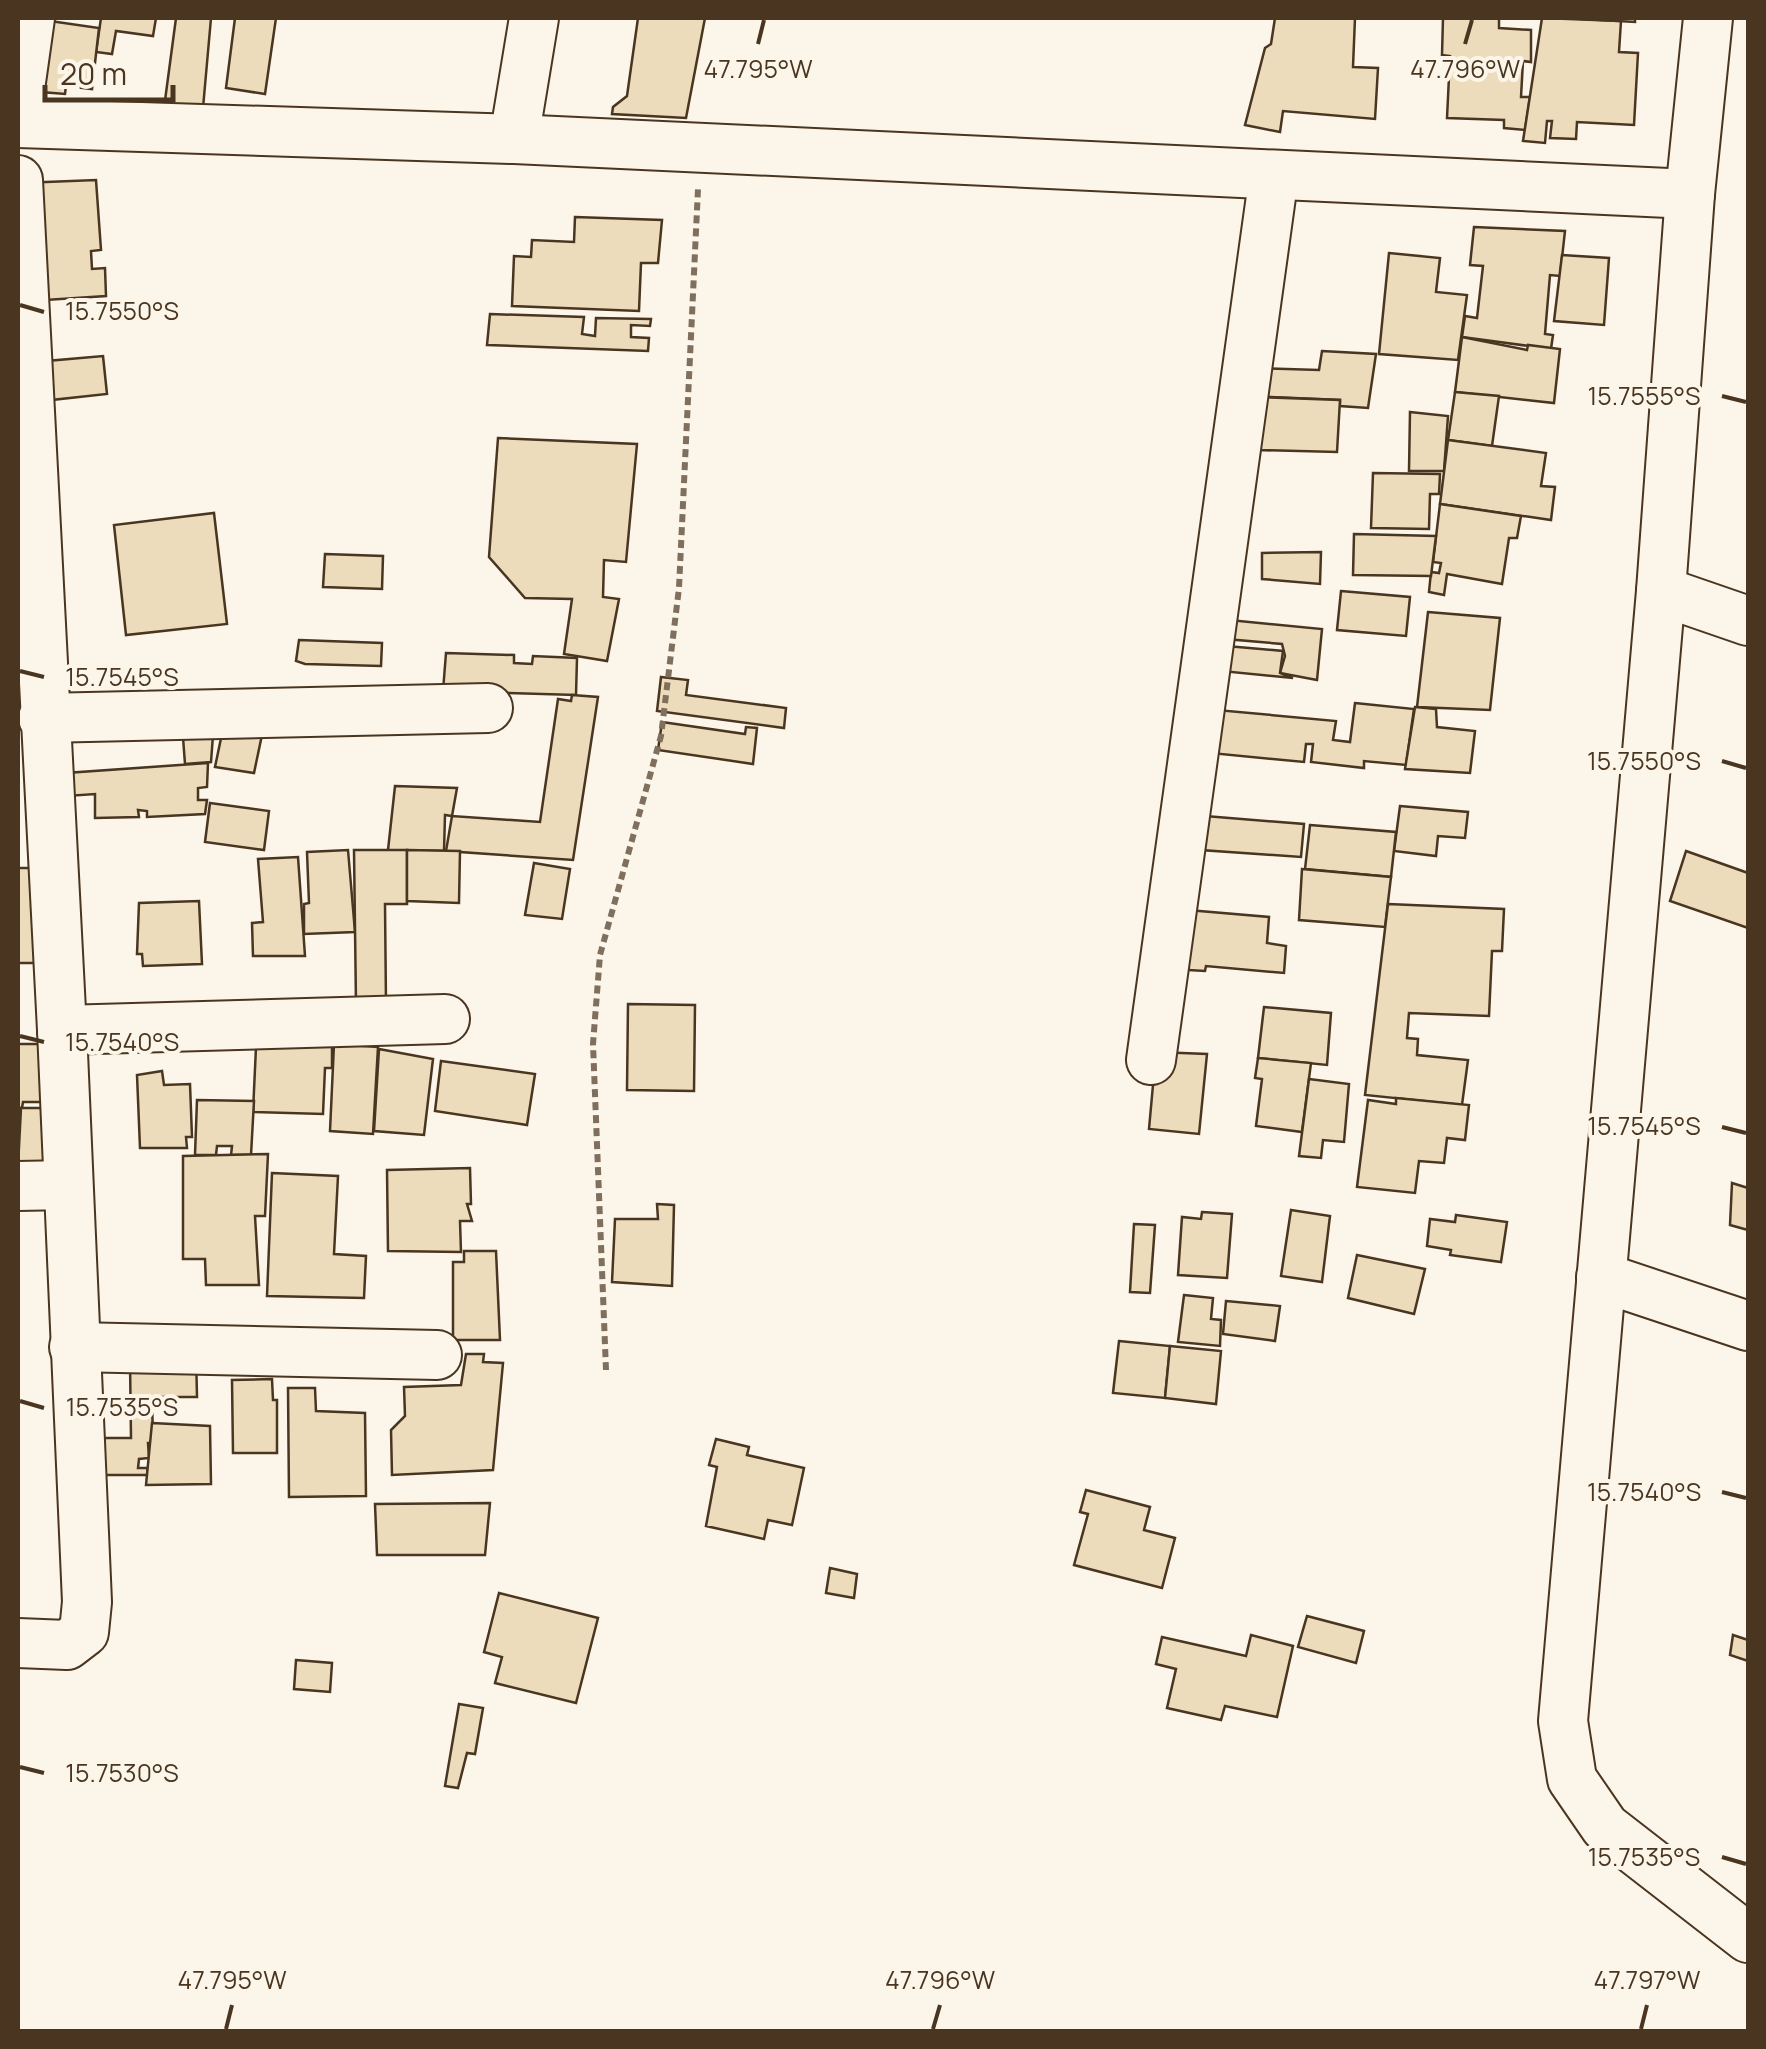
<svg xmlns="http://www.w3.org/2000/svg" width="1766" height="2049" viewBox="0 0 1766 2049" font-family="Manrope,sans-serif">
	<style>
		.building { fill: #ecdcbc; stroke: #4a3520; stroke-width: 2.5 }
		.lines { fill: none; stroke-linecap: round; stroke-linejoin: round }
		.minor-casing { stroke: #4a3520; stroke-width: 52 }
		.path { stroke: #7f6f5c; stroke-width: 6; stroke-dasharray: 8 5; stroke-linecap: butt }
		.minor { stroke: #fbf6e9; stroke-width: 48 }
		.ticks { fill: none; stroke: #4a3520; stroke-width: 4 }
		.ticks-label { font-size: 25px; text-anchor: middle; fill: #4a3520; stroke: #fbf6e9; stroke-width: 8; stroke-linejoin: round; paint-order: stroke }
	</style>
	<rect width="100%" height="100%" fill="#fbf6e9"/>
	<g class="building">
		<polygon points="101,18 156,18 153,36 116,31 112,54 96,52"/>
		<polygon points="176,18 211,18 203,108 164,108"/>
		<polygon points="235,18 276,18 265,94 226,88"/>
		<polygon points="638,18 705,18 686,118 612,114 613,107 627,96"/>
		<polygon points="1275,18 1355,18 1353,67 1378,68 1375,119 1283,111 1280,132 1245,125 1265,48 1271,44"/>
		<polygon points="1443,18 1499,18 1499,28 1531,30 1531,62 1523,61 1521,97 1530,97 1525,130 1504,128 1504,120 1447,118 1450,56 1442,55"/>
		<polygon points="1542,18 1621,21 1619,52 1638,53 1634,125 1577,122 1576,139 1550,138 1552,121 1547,121 1545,143 1523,141"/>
		<polygon points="1563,18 1635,18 1635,22"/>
		<polygon points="50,21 99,28 92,89 66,86 65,94 41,92"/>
		<polygon points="96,180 101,250 91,251 92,269 105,268 106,296 30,301 21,183"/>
		<polygon points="575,217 662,220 658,263 641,263 639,311 512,306 514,256 531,257 532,240 574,242"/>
		<polygon points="1474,227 1565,231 1560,276 1550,275 1545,334 1553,335 1551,349 1462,337 1465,316 1477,318 1483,266 1470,265"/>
		<polygon points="1389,253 1440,258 1436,292 1467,295 1458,360 1379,354"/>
		<polygon points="1562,255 1609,258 1604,325 1554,321"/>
		<polygon points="490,314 584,317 582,334 595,336 596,318 651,319 650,326 631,325 631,337 649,338 648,351 487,345"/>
		<polygon points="1462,337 1527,350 1528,345 1560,349 1554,403 1455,392"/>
		<polygon points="1322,351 1376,354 1368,408 1340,406 1340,400 1246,396 1248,368 1319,370"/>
		<polygon points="103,356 107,394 51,400 47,361"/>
		<polygon points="1455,392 1499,396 1492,446 1448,440"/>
		<polygon points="1260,397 1340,400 1337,452 1257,450"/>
		<polygon points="1410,412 1448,416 1444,471 1409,471"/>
		<polygon points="498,438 637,444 626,562 604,560 603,597 619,599 607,661 564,654 572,599 525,598 489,557"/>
		<polygon points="1448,440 1546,453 1541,486 1555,487 1551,520 1440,504"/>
		<polygon points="1373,473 1440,474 1439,494 1430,494 1429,529 1371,528"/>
		<polygon points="1440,504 1521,516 1517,538 1509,538 1502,584 1447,574 1444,595 1429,592 1431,572 1439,573 1441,563 1433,562"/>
		<polygon points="214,513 227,624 126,635 114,525"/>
		<polygon points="1354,534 1436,536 1431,576 1353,575"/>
		<polygon points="1321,552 1320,584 1262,579 1262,553"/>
		<polygon points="325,554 383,556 382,589 323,587"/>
		<polygon points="1341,591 1410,597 1406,636 1337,630"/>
		<polygon points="1428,612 1500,618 1490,710 1417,707"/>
		<polygon points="1229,620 1322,629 1317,680 1280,673 1285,656 1282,644 1226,639"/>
		<polygon points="299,640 382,643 381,666 305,664 296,661"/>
		<polygon points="1215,645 1283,651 1280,673 1293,678 1211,670"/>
		<polygon points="446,653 514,655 514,663 532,664 533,656 577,658 576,695 443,691"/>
		<polygon points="661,677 688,680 686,695 786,708 784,728 657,711"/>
		<polygon points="572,695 598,697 573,860 446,851 452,816 540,822 558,699 571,701"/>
		<polygon points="1355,703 1414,709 1406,765 1364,761 1364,768 1311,762 1313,744 1306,744 1304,762 1200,752 1206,709 1336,721 1333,740 1350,742"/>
		<polygon points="1415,707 1436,709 1437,727 1475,731 1470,773 1405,769"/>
		<polygon points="214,722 211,762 185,764 182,724"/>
		<polygon points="662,722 745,734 746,727 757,728 753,764 658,750"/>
		<polygon points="224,724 263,730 254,773 215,767"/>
		<polygon points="208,763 207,787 198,788 198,800 207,800 205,814 147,817 147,811 138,810 139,817 95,818 95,794 67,796 66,773"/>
		<polygon points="395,786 457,788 452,816 445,815 444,851 388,850"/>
		<polygon points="210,803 269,811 264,850 205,842"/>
		<polygon points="1400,806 1468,812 1465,838 1438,836 1436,856 1394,851"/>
		<polygon points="1205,816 1304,824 1301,857 1201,850"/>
		<polygon points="1310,825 1396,832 1391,877 1305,869"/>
		<polygon points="348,850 355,932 304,934 304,904 309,903 307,852"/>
		<polygon points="354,850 407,850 407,904 385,904 386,1005 356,1005"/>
		<polygon points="407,850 460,851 459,903 407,901"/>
		<polygon points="1686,851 1748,873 1748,928 1670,901"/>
		<polygon points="298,857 305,956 253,956 252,923 263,922 258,859"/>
		<polygon points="534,863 570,869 562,919 525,915"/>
		<polygon points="18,868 30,868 36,963 18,963"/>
		<polygon points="1302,869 1391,877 1385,927 1299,920"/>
		<polygon points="199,901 202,964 143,966 142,954 137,954 139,903"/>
		<polygon points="1388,904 1504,909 1502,951 1492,951 1489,1016 1409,1013 1407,1038 1418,1039 1417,1055 1468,1060 1462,1105 1365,1095"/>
		<polygon points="1176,909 1269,917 1267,943 1286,946 1284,973 1206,966 1205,971 1171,969"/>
		<polygon points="628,1004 695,1005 694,1091 627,1090"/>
		<polygon points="1264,1007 1331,1013 1327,1065 1258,1058"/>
		<polygon points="18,1044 40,1044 44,1102 23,1102 22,1108 18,1108"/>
		<polygon points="334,1044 378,1047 373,1134 330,1131"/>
		<polygon points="332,1046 332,1068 325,1068 323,1114 253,1112 256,1047"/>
		<polygon points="379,1049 433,1059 424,1135 374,1131"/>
		<polygon points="1156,1052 1207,1054 1199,1134 1149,1129"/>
		<polygon points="1258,1058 1311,1063 1302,1132 1256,1126 1262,1079 1255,1078"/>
		<polygon points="441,1061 535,1074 527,1125 435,1111"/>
		<polygon points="162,1071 164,1085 190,1084 192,1137 186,1137 187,1148 140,1148 137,1075"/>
		<polygon points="1309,1079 1349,1084 1344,1142 1323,1140 1321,1158 1299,1156"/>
		<polygon points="1396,1098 1469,1105 1465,1140 1447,1138 1444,1163 1419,1161 1415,1193 1357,1187 1368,1100 1396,1104"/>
		<polygon points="197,1100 254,1101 251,1155 231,1155 232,1146 217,1146 216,1155 195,1155"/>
		<polygon points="21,1108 44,1108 46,1161 38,1171 18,1166"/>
		<polygon points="268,1154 265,1216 255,1216 259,1285 206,1285 205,1259 183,1259 183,1156"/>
		<polygon points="470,1168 471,1204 467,1204 472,1221 460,1221 461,1252 388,1251 387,1170"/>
		<polygon points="272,1173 338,1176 334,1254 366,1256 364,1298 267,1296"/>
		<polygon points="1732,1183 1748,1188 1748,1230 1730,1225"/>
		<polygon points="657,1204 674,1205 672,1286 612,1282 615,1219 658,1219"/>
		<polygon points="1291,1210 1330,1216 1322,1282 1281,1276"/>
		<polygon points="1202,1212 1232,1214 1227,1278 1178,1275 1182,1217 1201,1219"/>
		<polygon points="1456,1215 1507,1222 1501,1262 1450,1255 1451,1250 1427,1246 1430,1219 1455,1222"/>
		<polygon points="1134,1224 1155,1225 1150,1293 1130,1292"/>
		<polygon points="464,1251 496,1251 500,1340 453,1340 453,1262 464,1262"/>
		<polygon points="1357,1255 1425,1269 1414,1314 1348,1298"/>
		<polygon points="1184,1295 1213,1298 1211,1319 1221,1320 1220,1346 1178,1342"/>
		<polygon points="1226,1301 1280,1306 1275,1341 1223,1334"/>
		<polygon points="1119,1341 1170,1346 1165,1398 1113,1393"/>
		<polygon points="1170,1346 1221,1351 1216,1404 1165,1398"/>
		<polygon points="196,1354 197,1397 152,1397 153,1443 148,1443 149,1458 139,1459 138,1468 148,1468 147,1475 97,1475 96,1438 131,1438 130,1361"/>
		<polygon points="466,1354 484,1354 483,1362 503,1363 493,1470 392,1475 391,1430 405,1416 404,1387 461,1385"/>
		<polygon points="272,1379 273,1400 277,1400 277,1453 233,1453 232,1380"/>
		<polygon points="288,1388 315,1388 316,1411 365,1413 366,1496 289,1497"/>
		<polygon points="152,1423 210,1426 211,1484 146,1485"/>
		<polygon points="716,1439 749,1447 747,1455 804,1468 792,1525 768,1520 764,1539 706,1526 717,1467 709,1465"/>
		<polygon points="1086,1490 1150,1507 1144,1530 1175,1538 1162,1588 1074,1565 1088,1514 1080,1512"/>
		<polygon points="490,1503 485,1555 377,1555 375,1504"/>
		<polygon points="830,1568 857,1574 854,1598 826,1593"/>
		<polygon points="499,1593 598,1618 576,1703 495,1683 502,1657 484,1652"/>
		<polygon points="1307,1616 1364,1631 1356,1663 1298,1647"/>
		<polygon points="1251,1635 1293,1646 1277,1717 1225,1706 1221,1720 1167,1708 1176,1669 1156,1664 1162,1637 1246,1656"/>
		<polygon points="1733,1635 1748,1640 1748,1661 1730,1655"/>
		<polygon points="296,1660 332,1663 330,1692 294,1689"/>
		<polygon points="459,1704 483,1708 475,1754 467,1753 458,1788 445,1786"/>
	</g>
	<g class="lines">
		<defs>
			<g id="minor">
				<polyline points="18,103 30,18"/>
				<polyline points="18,123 514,139 1690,194 1708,18"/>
				<polyline points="514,139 534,18"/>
				<polyline points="18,180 62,1030 87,1602 84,1632 67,1645 18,1643"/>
				<polyline points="1690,194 1661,591 1563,1721 1572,1779 1605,1827 1748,1938"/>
				<polyline points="1661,591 1748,621"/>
				<polyline points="43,718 488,708"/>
				<polyline points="62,1030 445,1019"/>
				<polyline points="1151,1060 1274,175"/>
				<polyline points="18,1186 68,1185"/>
				<polyline points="1601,1277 1748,1326"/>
				<polyline points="74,1347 437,1355"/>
			</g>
		</defs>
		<use href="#minor" class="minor-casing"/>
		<polyline class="path" points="606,1370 593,1044 600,955 661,736 679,588 698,189"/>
		<use href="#minor" class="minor"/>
	</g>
	<path class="ticks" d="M 758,44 L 764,20M 1465,44 L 1472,20M 20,305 L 44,312M 1722,396 L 1746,402M 20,671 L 44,677M 1722,761 L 1746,768M 20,1036 L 44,1042M 1722,1127 L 1746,1133M 20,1401 L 44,1408M 1722,1492 L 1746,1498M 20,1767 L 44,1773M 1722,1857 L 1746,1864M 226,2029 L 232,2005M 933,2029 L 940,2005M 1641,2029 L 1647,2005"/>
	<g class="ticks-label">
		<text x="758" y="78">47.795°W</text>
		<text x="1465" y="78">47.796°W</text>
		<text x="122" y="320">15.7550°S</text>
		<text x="1644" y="405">15.7555°S</text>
		<text x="122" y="686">15.7545°S</text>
		<text x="1644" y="770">15.7550°S</text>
		<text x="122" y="1051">15.7540°S</text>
		<text x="1644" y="1135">15.7545°S</text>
		<text x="122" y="1416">15.7535°S</text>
		<text x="1644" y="1501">15.7540°S</text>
		<text x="122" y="1782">15.7530°S</text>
		<text x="1644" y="1866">15.7535°S</text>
		<text x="232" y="1989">47.795°W</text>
		<text x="940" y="1989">47.796°W</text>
		<text x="1647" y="1989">47.797°W</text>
	</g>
	<rect width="1766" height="2049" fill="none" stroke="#4a3520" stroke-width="40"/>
	<path d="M45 85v15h128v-15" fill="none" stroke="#4a3520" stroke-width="5"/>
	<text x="60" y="85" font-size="30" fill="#4a3520" stroke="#fbf6e9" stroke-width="8" paint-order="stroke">20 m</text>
</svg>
